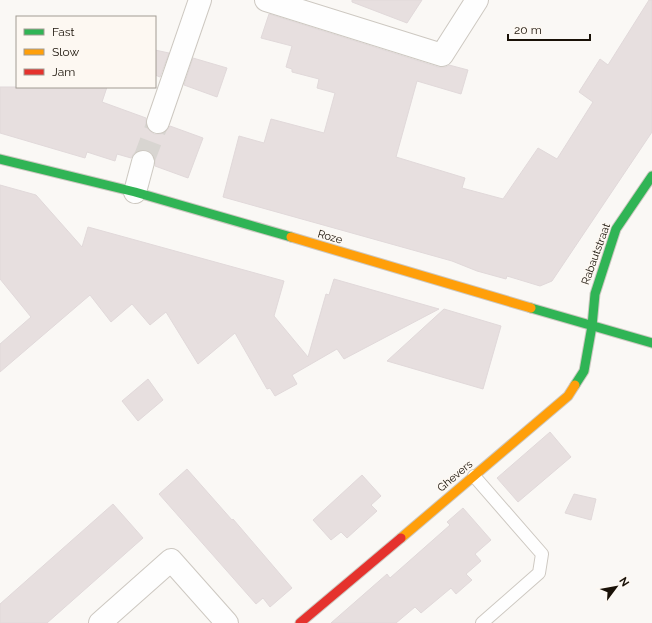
<svg xmlns="http://www.w3.org/2000/svg" width="652" height="623" viewBox="0 0 652 623" font-family="Raleway,sans-serif">
	<style>
		.building { fill: #e7dfdf; stroke: #e1d9da }
		.lines { fill: none; stroke-linecap: round; stroke-linejoin: round }
		.street-tunnel { stroke: #d8d5d1; stroke-width: 22; stroke-dasharray: 22 11; stroke-linecap: butt }
		.lane-casing { stroke: #cdc8c1; stroke-width: 14 }
		.street-casing { stroke: #cdc8c1; stroke-width: 24 }
		.fast-casing { stroke: #cdc8c1; stroke-width: 11 }
		.slow-casing { stroke: #cdc8c1; stroke-width: 11 }
		.jam-casing { stroke: #cdc8c1; stroke-width: 11 }
		.lane { stroke: #fefefe; stroke-width: 12 }
		.street { stroke: #fefefe; stroke-width: 22 }
		.fast { stroke: #30b455; stroke-width: 9 }
		.slow { stroke: #ff9f0a; stroke-width: 9 }
		.jam { stroke: #e5322d; stroke-width: 9 }
		.labels { text-anchor: middle; dominant-baseline: central; stroke-width: 3; stroke-linejoin: round; paint-order: stroke }
		.street-label { font-size: 11px; fill: #191107; stroke: #fdf8f2 }
	</style>
	<rect width="100%" height="100%" fill="#faf8f5"/>
	<g class="building">
		<polygon points="352,0 422,0 407,23 352,2"/>
		<polygon points="649,0 652,0 652,132 552,281 540,286 507,276 506,279 477,271 452,261 223,197 239,136 264,143 271,119 324,133 335,93 317,88 319,79 292,72 292,69 286,67 292,46 261,38 269,14 438,67 446,67 449,65 468,70 461,94 417,81 396,157 465,178 462,188 503,199 538,148 557,159 593,102 579,92 600,59 608,65"/>
		<polygon points="155,50 169,53 160,77 155,75"/>
		<polygon points="193,58 227,68 217,97 184,85"/>
		<polygon points="0,87 107,87 102,102 146,118 146,125 149,130 154,134 161,134 166,131 170,126 203,138 188,178 155,166 155,158 152,153 146,150 139,150 134,153 131,158 117,154 115,161 87,152 85,158 0,133"/>
		<polygon points="0,185 36,195 82,247 88,227 284,281 274,316 308,357 326,294 329,295 334,279 439,309 344,359 337,349 292,375 297,384 275,396 270,388 267,389 235,333 198,364 166,312 150,325 132,304 111,322 90,295 0,372 0,344 31,317 0,279"/>
		<polygon points="444,309 501,326 483,389 387,361"/>
		<polygon points="148,379 163,400 138,421 122,401"/>
		<polygon points="550,432 571,457 518,502 497,478"/>
		<polygon points="187,469 232,520 233,519 292,588 270,607 263,598 256,604 159,494"/>
		<polygon points="362,475 381,496 371,505 377,511 347,538 341,532 331,540 313,520"/>
		<polygon points="574,494 596,499 591,520 565,513"/>
		<polygon points="113,504 143,538 47,623 0,623 0,604"/>
		<polygon points="463,508 491,540 475,554 481,561 466,574 472,580 456,594 451,588 421,613 415,607 396,623 331,623 387,574 390,578 450,525 447,522"/>
	</g>
	<g class="lines">
		<polyline class="street-tunnel" points="143,162 158,122"/>
		<defs>
			<polyline id="lane" points="474,476 542,554 539,573 482,623"/>
			<g id="street">
				<polyline points="266,0 442,55 477,0"/>
				<polyline points="158,122 200,0"/>
				<polyline points="135,192 143,162"/>
				<polyline points="100,623 171,560 227,623"/>
			</g>
			<g id="fast">
				<polyline points="0,159 135,192 291,237"/>
				<polyline points="531,308 652,343"/>
				<polyline points="575,385 584,371 592,326 595,294 616,229 652,176"/>
			</g>
			<g id="slow">
				<polyline points="291,237 531,308"/>
				<polyline points="401,538 568,396 575,385"/>
			</g>
			<polyline id="jam" points="300,623 401,538"/>
		</defs>
		<use href="#lane" class="lane-casing"/>
		<use href="#street" class="street-casing"/>
		<use href="#fast" class="fast-casing"/>
		<use href="#slow" class="slow-casing"/>
		<use href="#jam" class="jam-casing"/>
		<use href="#lane" class="lane"/>
		<use href="#street" class="street"/>
		<use href="#fast" class="fast"/>
		<use href="#slow" class="slow"/>
		<use href="#jam" class="jam"/>
	</g>
	<g class="labels">
		<g class="street-label">
			<text transform="translate(330 237) rotate(16)">Roze</text>
			<text transform="translate(596 254) rotate(-70)">Rabautstraat</text>
			<text transform="translate(455 476) rotate(-40)">Ghevers</text>
		</g>
	</g>
	<rect x="16" y="16" width="140" height="72" fill="#fdf8f2" stroke="#a29c94"/>
	<rect x="24" y="29" width="20" height="6" fill="#30b455" stroke="#a29c94"/>
	<text x="52" y="36" font-size="12" fill="#191107">Fast</text>
	<rect x="24" y="49" width="20" height="6" fill="#ff9f0a" stroke="#a29c94"/>
	<text x="52" y="56" font-size="12" fill="#191107">Slow</text>
	<rect x="24" y="69" width="20" height="6" fill="#e5322d" stroke="#a29c94"/>
	<text x="52" y="76" font-size="12" fill="#191107">Jam</text>
	<g transform="translate(616 587) rotate(58)" stroke="#fdf8f2" stroke-width="3" paint-order="stroke">
	<path d="M0-3L7 15L0 10L-7 15Z" fill="#191107"/>
	<text y="-6" font-size="11" font-weight="bold" text-anchor="middle" fill="#191107">N</text>
	</g>
	<path d="M508 34v6h82v-6" fill="none" stroke="#191107" stroke-width="2"/>
	<text x="514" y="34" font-size="12" fill="#191107" stroke="#fdf8f2" stroke-width="3" paint-order="stroke">20 m</text>
</svg>
